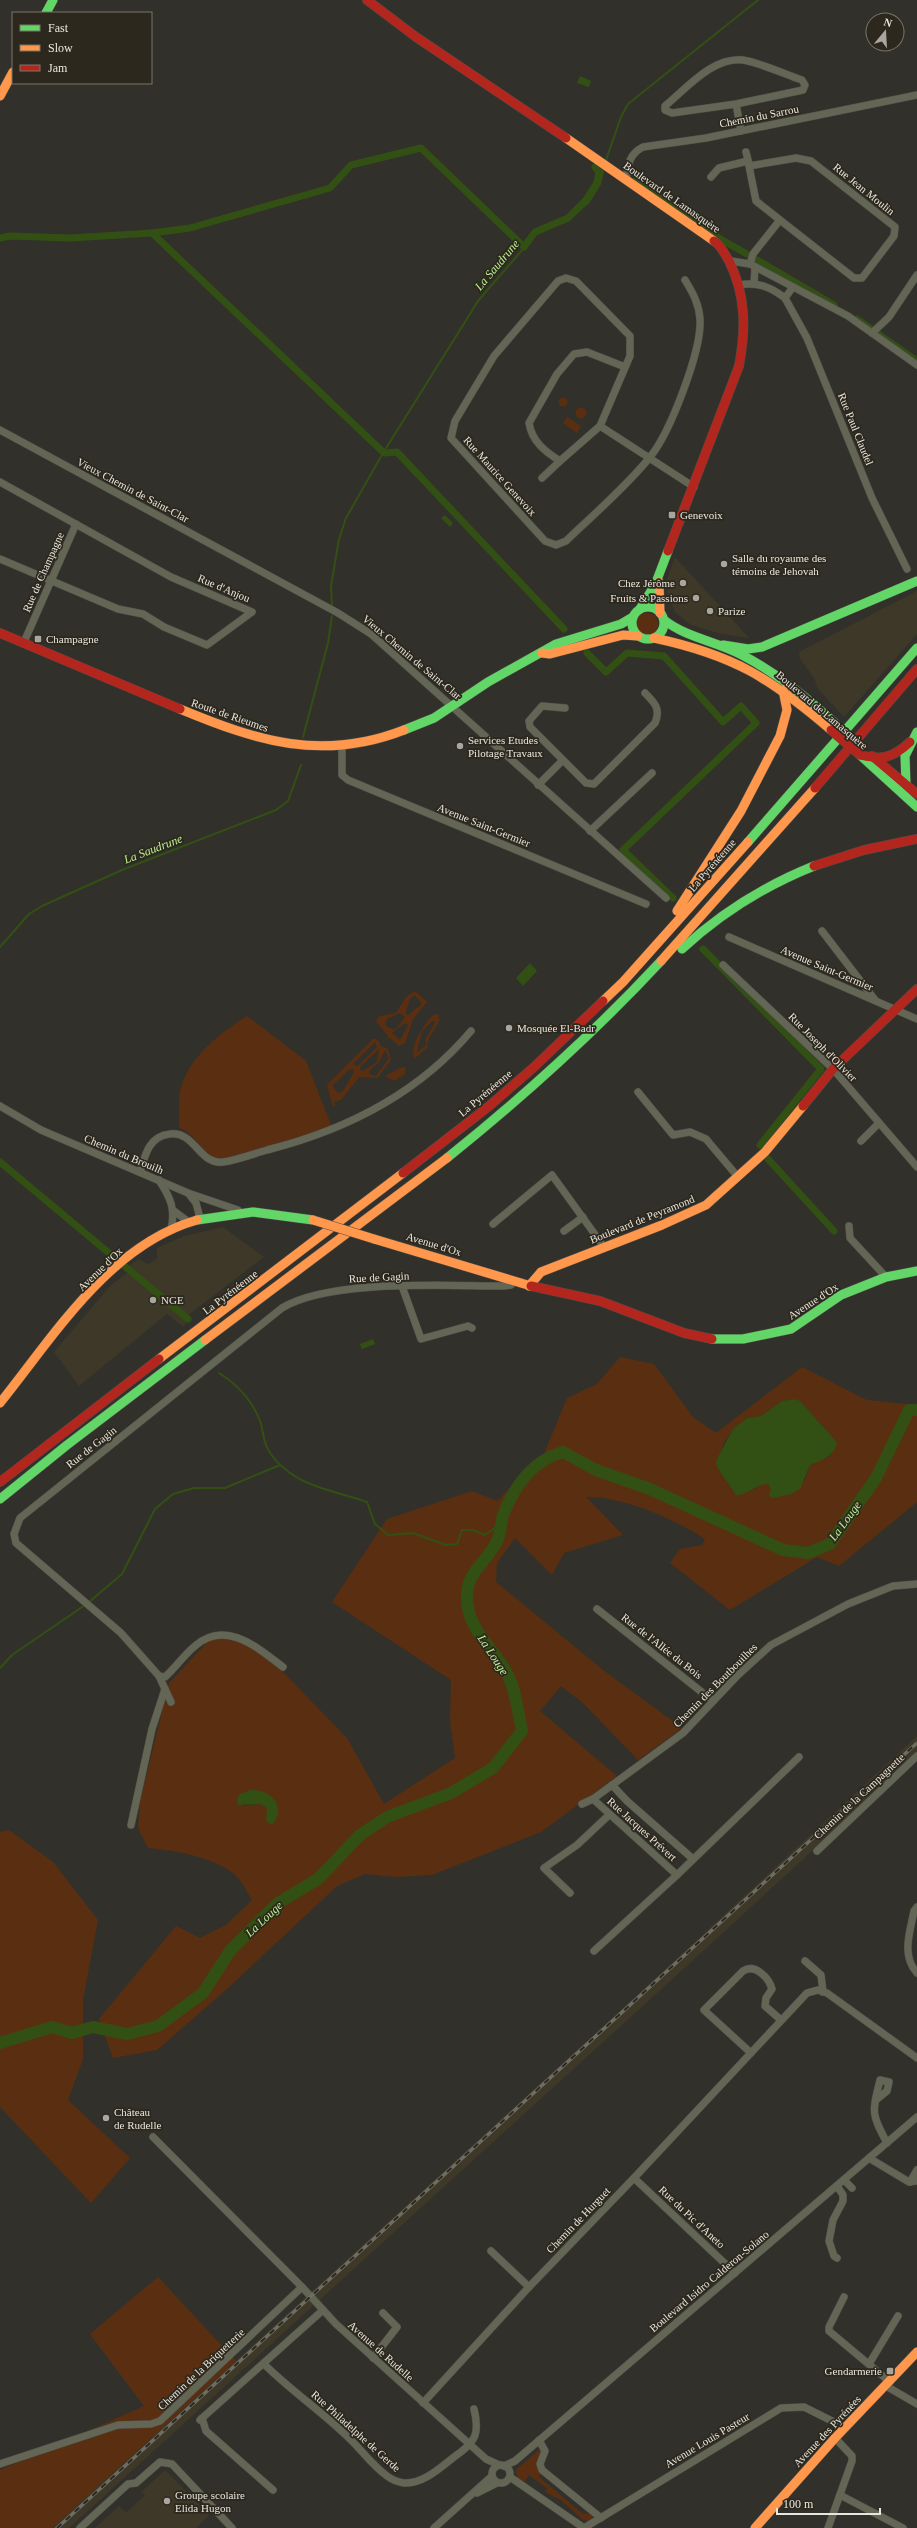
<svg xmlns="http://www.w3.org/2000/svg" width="917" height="2528" viewBox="0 0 917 2528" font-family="'Times New Roman',serif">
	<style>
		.built { fill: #3d3827 }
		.green { fill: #5a2f11; fill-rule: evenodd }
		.water { fill: #335014 }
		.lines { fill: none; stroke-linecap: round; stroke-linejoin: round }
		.stream { stroke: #335014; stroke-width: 2 }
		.canal { stroke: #335014; stroke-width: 7 }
		.river { stroke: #335014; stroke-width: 12 }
		.street-casing { stroke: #4e4c48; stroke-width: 8 }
		.fast-casing { stroke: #4e4c48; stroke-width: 10 }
		.slow-casing { stroke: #4e4c48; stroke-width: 10 }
		.jam-casing { stroke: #4e4c48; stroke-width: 10 }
		.street { stroke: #636555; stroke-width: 7 }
		.fast { stroke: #63d668; stroke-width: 9 }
		.slow { stroke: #ff974d; stroke-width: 9 }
		.jam { stroke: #b3261e; stroke-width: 9 }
		.rail-casing { stroke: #6e6d64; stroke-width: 3.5 }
		.rail { stroke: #2c281d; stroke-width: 2; stroke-dasharray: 6; stroke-linecap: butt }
		.slow-bridge-casing { stroke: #4e4c48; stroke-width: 10; stroke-linecap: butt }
		.jam-bridge-casing { stroke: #4e4c48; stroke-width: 10; stroke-linecap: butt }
		.slow-bridge { stroke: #ff974d; stroke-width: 9 }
		.jam-bridge { stroke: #b3261e; stroke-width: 9 }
		.poi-dot { fill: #a9a6a0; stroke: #2c281d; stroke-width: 1.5 }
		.labels { text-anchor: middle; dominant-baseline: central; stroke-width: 3.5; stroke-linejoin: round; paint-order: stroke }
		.street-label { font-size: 11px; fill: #e9e6df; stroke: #2c281d }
		.poi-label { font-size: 11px; fill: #e9e6df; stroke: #2c281d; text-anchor: start }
		.water-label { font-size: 12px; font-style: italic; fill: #bcf095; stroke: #2c281d }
	</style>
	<rect width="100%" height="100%" fill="#32302a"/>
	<g class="built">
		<polygon points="675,557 749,638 721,634 691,625 675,612 668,597 666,582"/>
		<polygon points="917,591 917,634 844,717 818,689 814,678 800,659 799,652"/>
		<polygon points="223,1227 264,1257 187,1316 190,1318 183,1327 167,1314 79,1386 54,1352 110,1286 127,1273 131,1268 128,1266 139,1259 148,1264 157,1259 157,1248 184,1236"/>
		<polygon points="917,1736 917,1755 689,1964 69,2528 52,2528 634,1998"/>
		<polygon points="165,2470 209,2515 196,2528 95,2528 119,2506 126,2513 145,2495 141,2492"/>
	</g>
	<g class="green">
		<circle cx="563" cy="402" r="4.5"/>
		<circle cx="581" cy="413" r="5.5"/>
		<polygon points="567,417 581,426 577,433 563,423"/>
		<circle cx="647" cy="624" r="11"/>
		<path d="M 415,991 L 427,1002 L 413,1019 L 405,1043 L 399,1046 L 390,1038 L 387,1039 L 388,1036 L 376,1021 L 380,1016 L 396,1013 L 406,997 ZM 415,995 L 422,1004 L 408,1015 L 405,1014 L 410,999 ZM 400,1013 L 405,1017 L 395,1030 L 387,1027 L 385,1025 L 387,1019 ZM 405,1023 L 408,1025 L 400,1040 L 392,1033 Z"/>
		<path d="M 434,1014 L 439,1015 L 438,1017 L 440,1020 L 428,1040 L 427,1048 L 414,1059 C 410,1044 423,1026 434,1014 ZM 432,1021 L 435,1021 L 435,1023 L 426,1038 L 426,1046 L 417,1052 L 422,1031 Z"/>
		<path d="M 247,1016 L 306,1061 L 332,1127 C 312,1133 232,1161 217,1158 C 201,1154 196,1133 179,1128 C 180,1117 178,1102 180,1091 C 189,1056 219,1034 247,1016 Z"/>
		<path d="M 373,1039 L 377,1039 L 381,1046 L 388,1049 L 391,1060 L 377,1078 L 359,1077 L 341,1100 L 334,1102 L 335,1106 L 333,1107 L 327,1085 ZM 375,1042 L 377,1047 L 358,1066 L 353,1064 ZM 379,1049 L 377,1062 L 363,1071 L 360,1070 L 360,1067 ZM 385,1050 L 389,1058 L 376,1076 L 369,1074 L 369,1071 L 379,1062 ZM 350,1069 L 354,1070 L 354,1072 L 343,1091 L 338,1093 L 332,1086 Z"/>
		<polygon points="405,1067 405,1074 394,1081 385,1076 400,1068"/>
		<path d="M 620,1357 L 654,1364 L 693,1417 L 716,1433 L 802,1367 L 867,1400 L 917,1405 L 917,1502 L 839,1566 L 817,1557 L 730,1610 L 670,1563 L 680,1549 L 702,1545 L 705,1539 C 675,1519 622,1496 586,1497 L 623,1535 L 564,1553 L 552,1575 L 515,1538 L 497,1563 L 496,1582 L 603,1670 L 682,1728 L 638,1760 L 583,1703 L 561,1686 L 540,1711 L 617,1776 L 541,1832 L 483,1855 L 432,1875 L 395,1877 L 365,1874 L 337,1886 L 227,1989 L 157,2050 L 113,2058 L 99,2019 L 176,1926 L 200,1938 L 226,1925 L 252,1900 C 247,1892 241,1879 233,1873 C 212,1857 174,1850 148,1848 L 138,1828 L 140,1802 L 169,1683 L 216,1633 L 254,1642 L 347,1738 L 384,1804 L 455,1758 L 450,1721 L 451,1680 L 332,1602 L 387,1519 L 472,1491 L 497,1501 L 544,1454 L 567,1398 L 597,1384 ZM 795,1399 L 800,1401 L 837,1442 L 830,1456 L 810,1465 L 805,1480 L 771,1489 L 768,1484 L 762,1483 L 755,1489 L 736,1495 L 718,1469 L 723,1445 L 733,1429 L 747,1418 L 761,1416 L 782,1401 ZM 240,1794 L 278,1804 L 267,1812 L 267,1808 L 260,1804 L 243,1806 Z"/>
		<polygon points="9,1830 53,1862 98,1920 83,2000 83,2059 68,2100 130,2158 91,2203 0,2107 0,1832"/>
		<polygon points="158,2277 236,2361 52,2528 0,2528 0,2470 144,2406 90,2334"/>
		<polygon points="540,2449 543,2473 538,2476 583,2514 591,2513 593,2518 587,2521 582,2519 561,2500 545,2492 547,2488 529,2475 524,2482 518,2479 516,2473 517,2469"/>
	</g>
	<g class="water">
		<polygon points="580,76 591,81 589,87 577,83"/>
		<polygon points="445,515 453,523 450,527 441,518"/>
		<polygon points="530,963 537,971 523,986 516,978"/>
		<polygon points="373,1339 375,1344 362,1349 360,1344"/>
		<path d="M 795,1399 L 800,1401 L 837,1442 C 835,1456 822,1460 810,1465 L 800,1489 L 791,1494 L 773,1498 L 769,1496 L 771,1489 L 768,1484 C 757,1483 749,1495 736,1495 L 718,1469 L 716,1461 L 733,1429 L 747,1418 L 761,1416 L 782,1401 Z"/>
		<path d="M 251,1790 C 272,1790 287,1807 272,1825 L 266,1821 L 267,1808 L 260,1804 L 238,1805 L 237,1799 L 240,1794 Z"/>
	</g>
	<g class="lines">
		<g class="stream">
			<polyline points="606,160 621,117 628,104 758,0"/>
			<polyline points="332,606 331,586 339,539 346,518 383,453 478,301 536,234 569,219 589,202 600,184 604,168"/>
			<polyline points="303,737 328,643 332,616"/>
			<polyline points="0,947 29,914 42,906 122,870 276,810 288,801 301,765"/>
			<path d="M 219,1373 C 238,1385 252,1400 260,1421 C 263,1429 263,1438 266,1445 C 269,1453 278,1464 285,1469 C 305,1487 341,1493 367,1502 L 375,1524 L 388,1535 L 413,1533 L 446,1545 L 457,1544 L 462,1530 L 473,1530 L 485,1535 L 501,1523"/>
			<polyline points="89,1602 122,1574 155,1509 173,1494 194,1488 225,1488 280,1465"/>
			<polyline points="0,1668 12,1655 85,1605"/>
		</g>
		<g class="canal">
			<polyline points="637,179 722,240 747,254"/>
			<polyline points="152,233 382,451"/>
			<polyline points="0,238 10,236 70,238 152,233 190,228 330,188 351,165 421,148 524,247 535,232 568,218 586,200 597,183 599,172 595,167"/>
			<polyline points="757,260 834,305"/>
			<polyline points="857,319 917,361"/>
			<polyline points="385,453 397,452 564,629"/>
			<polyline points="587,653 606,672 627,653 664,656 723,722 741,706 756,723 623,850 673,898"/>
			<polyline points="703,949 821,1069 760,1145"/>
			<polyline points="768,1159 834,1231"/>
			<polyline points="0,1162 188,1319"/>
		</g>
		<path class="river" d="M 0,2043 L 52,2027 L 72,2033 L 93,2027 L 127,2034 L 158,2026 L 203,1993 L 230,1951 L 278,1903 L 318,1879 L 360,1835 L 387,1817 L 451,1793 L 493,1768 L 522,1731 C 518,1712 516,1691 507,1673 C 495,1651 473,1634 468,1608 C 461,1572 487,1565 498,1539 C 501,1531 501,1522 503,1515 C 514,1487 533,1460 563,1452 L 596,1470 L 650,1489 L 783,1550 L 808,1553 L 830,1544 L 876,1478 L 909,1410 L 917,1410"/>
		<defs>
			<g id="street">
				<path d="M 736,104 L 803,90 L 805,85 L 802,80 C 787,75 758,62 743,60 C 712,57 687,88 665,106 L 665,110 L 672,113 L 736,104 L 741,131"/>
				<polyline points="746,152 749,164"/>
				<polyline points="711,177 719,168 748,161"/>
				<path d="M 626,180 C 628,165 629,154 643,147 L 706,138 L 917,95"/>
				<polyline points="731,261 750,264 848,316 917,365"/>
				<polyline points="750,264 753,254 780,220 756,201 749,166 796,158 811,161 895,227 894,236 862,278 854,278 780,220"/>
				<path d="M 685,280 C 693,293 699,304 700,319 C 702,350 670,433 650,457 C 627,486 593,515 566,541 L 556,545 L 545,541 L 451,438 L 455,421 L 494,356 L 558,281 L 566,278 L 576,281 L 630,336 L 630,356 L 600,426 L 694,487"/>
				<polyline points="754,284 755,267"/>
				<path d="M 738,285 C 758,282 769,286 785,298 L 793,287"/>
				<polyline points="785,298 807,338 872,498 907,569"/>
				<polyline points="872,333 889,317 917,275"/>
				<path d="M 600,426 L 560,461 C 544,451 532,441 529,423 L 557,374 L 574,354 L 587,352 L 625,367"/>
				<polyline points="0,430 338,613 371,634 666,898"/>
				<polyline points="542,478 560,461"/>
				<polyline points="0,482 171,577 252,612 207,645 164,627 143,614 118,609 0,559"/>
				<polyline points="24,642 76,524"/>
				<polyline points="342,746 342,775 348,780 646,904"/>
				<path d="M 563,760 L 586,783 L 594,784 L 655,723 C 661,709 655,703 645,693"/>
				<polyline points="538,785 563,760 530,727 529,721 542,706 565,708"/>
				<polyline points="590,831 652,773"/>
				<polyline points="822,931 875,1000"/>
				<polyline points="729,937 917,1019"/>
				<polyline points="723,965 833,1069 917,1167"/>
				<polyline points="638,1092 673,1135 690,1132 706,1139 738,1177"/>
				<polyline points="0,1106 41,1130 188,1193 238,1210"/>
				<polyline points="861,1141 879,1123"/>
				<path d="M 140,1172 C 145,1155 149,1136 170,1134 C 195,1131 199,1165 223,1162 C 238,1160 253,1154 267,1150 C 346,1130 418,1094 471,1031"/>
				<path d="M 159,1180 C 170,1197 176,1209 171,1229"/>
				<polyline points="189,1194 196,1203 200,1218"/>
				<polyline points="174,1211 190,1223"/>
				<polyline points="493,1224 552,1175 604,1247"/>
				<polyline points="849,1226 850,1238 886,1277"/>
				<polyline points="564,1231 583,1217"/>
				<polyline points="402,1286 421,1339 468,1326 472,1328"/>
				<polyline points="597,1609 713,1701"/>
				<path d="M 283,1667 C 258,1648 226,1619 195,1646 C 184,1655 176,1667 165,1677 L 159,1676 L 121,1633 L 16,1543 L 14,1534 L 20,1518 L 282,1308 C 329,1279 446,1286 503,1286 L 511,1285 L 514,1281"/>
				<polyline points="159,1676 171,1702"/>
				<polyline points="612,1785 627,1801 693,1859"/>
				<polyline points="593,1799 677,1875"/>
				<polyline points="582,1804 593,1799 683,1733 737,1676 771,1645 848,1604 893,1586 917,1584"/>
				<polyline points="131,1825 152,1729 165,1689"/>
				<polyline points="817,1851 917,1756"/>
				<polyline points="570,1893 544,1868 577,1845 609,1815"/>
				<path d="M 917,1907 L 914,1911 C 910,1932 901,1955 917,1973"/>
				<polyline points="594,1951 677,1875 799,1757"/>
				<polyline points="805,1961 821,1975 823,1992"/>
				<path d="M 751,2053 L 704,2010 L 743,1971 C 755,1963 769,1978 772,1989 L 766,1998 L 765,2006 L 781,2020"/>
				<path d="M 876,2100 L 887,2091 L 889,2082 L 880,2080 C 872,2113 871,2113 887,2143"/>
				<polyline points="153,2137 302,2287"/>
				<polyline points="869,2158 909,2182 917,2181"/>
				<polyline points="634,2178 735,2273"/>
				<polyline points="844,2180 852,2188"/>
				<polyline points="910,2182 917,2170"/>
				<polyline points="837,2186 843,2195 843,2201 833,2220 829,2241 834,2256 837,2258"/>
				<polyline points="491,2251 529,2287"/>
				<polyline points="844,2297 829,2327 829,2331 890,2382"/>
				<polyline points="373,2358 397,2327 383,2313"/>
				<path d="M 264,2364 C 291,2391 323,2412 351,2440 C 363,2452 373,2466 387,2476 C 392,2480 398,2482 404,2483 C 423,2484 440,2468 454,2457 C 476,2442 480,2434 474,2409"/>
				<polyline points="869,2364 898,2316"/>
				<polyline points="886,2386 917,2404"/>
				<polyline points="423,2403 529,2287 634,2178 807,1993 818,1990 827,1993 917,2058"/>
				<polyline points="202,2418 206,2431 273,2490"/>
				<polyline points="200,2420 323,2310"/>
				<polyline points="539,2440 545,2451 540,2464 542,2470 601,2518"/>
				<polyline points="0,2464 118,2425 151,2424 160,2421 302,2287 336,2324 486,2459 499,2465"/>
				<circle cx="501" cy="2474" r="9"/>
				<polyline points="504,2466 515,2461 917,2117"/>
				<polyline points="510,2477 584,2528"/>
				<polyline points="477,2493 497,2483"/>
				<polyline points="840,2495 903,2528"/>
				<polyline points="80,2528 128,2484 136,2483 160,2462 172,2464 232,2528"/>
				<polyline points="434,2528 492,2476"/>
				<polyline points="584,2528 781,2408 804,2407 846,2428"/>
				<polyline points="828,2528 852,2461 852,2456 835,2438"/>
			</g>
			<g id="fast">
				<polyline points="46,13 53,0"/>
				<circle cx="648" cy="623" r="16"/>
				<polyline points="640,609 655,585 668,551"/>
				<path d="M 664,620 C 687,638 716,641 742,655 C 777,673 807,698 836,724"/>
				<polyline points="723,645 748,649 762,647 917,581"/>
				<polyline points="404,730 434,718 488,682 556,644 621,624 633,617"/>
				<polyline points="860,755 917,807"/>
				<polyline points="906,784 905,756 917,732"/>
				<polyline points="748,842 917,648"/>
				<path d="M 682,949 C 722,912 764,886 814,866"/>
				<path d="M 447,1158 C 523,1097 595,1032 661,961"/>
				<polyline points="197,1220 253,1212 313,1220"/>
				<polyline points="712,1339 743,1339 791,1329 841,1295 886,1277 917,1271"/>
				<polyline points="0,1499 67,1445 205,1340"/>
			</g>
			<g id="slow">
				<polyline points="0,96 13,72"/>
				<polyline points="566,138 714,241"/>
				<polyline points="659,582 660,613"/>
				<path d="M 654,638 C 734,655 770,678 831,730"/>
				<polyline points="542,653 550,654 623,635 638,636"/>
				<path d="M 180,709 C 257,741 322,762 404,730"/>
				<polyline points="677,911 741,811 780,736 787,710 783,690"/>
				<polyline points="661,961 815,788"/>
				<polyline points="603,1001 623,982 748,842"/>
				<polyline points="374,1239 531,1286"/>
				<polyline points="529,1286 541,1272 662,1225 706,1205 765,1152 803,1106"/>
				<polyline points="205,1340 447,1158"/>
				<polyline points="159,1359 403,1173"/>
				<path d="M 0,1403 C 54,1336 109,1245 197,1220"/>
				<polyline points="755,2528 835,2438 917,2352"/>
			</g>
			<g id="jam">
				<polyline points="367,0 416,37 566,138"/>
				<path d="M 668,551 L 739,366 C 746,329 746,295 729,261 C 725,255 721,245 714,241"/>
				<polyline points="0,633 180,709"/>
				<path d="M 860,755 C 882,761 894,757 910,742"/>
				<polyline points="872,756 917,794"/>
				<polyline points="815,788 917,669"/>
				<polyline points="814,866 864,850 917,839"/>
				<polyline points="803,1106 833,1069 917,989"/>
				<polyline points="403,1173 488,1107 533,1068 603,1001"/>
				<polyline points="531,1286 600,1301 684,1333 712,1339"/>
				<polyline points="0,1482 159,1359"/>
			</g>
		</defs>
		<use href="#street" class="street-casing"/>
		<use href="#fast" class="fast-casing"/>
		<use href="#slow" class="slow-casing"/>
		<use href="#jam" class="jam-casing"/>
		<use href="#street" class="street"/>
		<use href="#fast" class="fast"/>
		<use href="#slow" class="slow"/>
		<use href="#jam" class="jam"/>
		<defs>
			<polyline id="rail" points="57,2528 917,1743"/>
		</defs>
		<use href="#rail" class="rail-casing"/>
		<use href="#rail" class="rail"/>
		<defs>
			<polyline id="slow-bridge" points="313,1220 374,1239"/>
			<polyline id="jam-bridge" points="831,730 860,755"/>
		</defs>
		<use href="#slow-bridge" class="slow-bridge-casing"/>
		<use href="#jam-bridge" class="jam-bridge-casing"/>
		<use href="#slow-bridge" class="slow-bridge"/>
		<use href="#jam-bridge" class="jam-bridge"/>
	</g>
	<g class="poi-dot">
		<rect x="668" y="511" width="8" height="8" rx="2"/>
		<circle cx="724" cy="564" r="4"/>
		<circle cx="683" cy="583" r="4"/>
		<circle cx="696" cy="598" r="4"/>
		<circle cx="710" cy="611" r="4"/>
		<rect x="34" y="635" width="8" height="8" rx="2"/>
		<circle cx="460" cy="746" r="4"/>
		<circle cx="509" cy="1028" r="4"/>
		<circle cx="153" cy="1300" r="4"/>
		<circle cx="106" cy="2118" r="4"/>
		<rect x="886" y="2367" width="8" height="8" rx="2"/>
		<circle cx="167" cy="2501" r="4"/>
	</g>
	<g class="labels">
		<g class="street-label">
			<text transform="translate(759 116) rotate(-11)">Chemin du Sarrou</text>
			<text transform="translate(864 189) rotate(39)">Rue Jean Moulin</text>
			<text transform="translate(672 197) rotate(35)">Boulevard de Lamasquère</text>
			<text transform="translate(856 429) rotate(68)">Rue Paul Claudel</text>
			<text transform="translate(500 476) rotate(48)">Rue Maurice Genevoix</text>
			<text transform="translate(133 490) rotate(28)">Vieux Chemin de Saint-Clar</text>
			<text transform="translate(43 572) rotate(-66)">Rue de Champagne</text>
			<text transform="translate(224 588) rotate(23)">Rue d'Anjou</text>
			<text transform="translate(412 657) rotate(40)">Vieux Chemin de Saint-Clar</text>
			<text transform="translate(822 710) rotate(40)">Boulevard de Lamasquère</text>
			<text transform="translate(230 715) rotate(19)">Route de Rieumes</text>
			<text transform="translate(484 825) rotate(22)">Avenue Saint-Germier</text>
			<text transform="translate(712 865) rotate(-49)">La Pyrénéenne</text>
			<text transform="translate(827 968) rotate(23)">Avenue Saint-Germier</text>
			<text transform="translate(823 1047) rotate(45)">Rue Joseph d'Olivier</text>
			<text transform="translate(485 1093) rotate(-40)">La Pyrénéenne</text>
			<text transform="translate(124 1154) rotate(23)">Chemin du Brouilh</text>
			<text transform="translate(642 1219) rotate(-22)">Boulevard de Peyramond</text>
			<text transform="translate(434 1244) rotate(17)">Avenue d'Ox</text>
			<text transform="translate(100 1269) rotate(-44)">Avenue d'Ox</text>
			<text transform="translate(379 1277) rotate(-3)">Rue de Gagin</text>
			<text transform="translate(230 1292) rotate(-37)">La Pyrénéenne</text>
			<text transform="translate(813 1301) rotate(-33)">Avenue d'Ox</text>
			<text transform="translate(91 1447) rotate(-38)">Rue de Gagin</text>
			<text transform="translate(662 1646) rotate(38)">Rue de l'Allée du Bois</text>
			<text transform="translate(715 1685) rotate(-45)">Chemin des Boutbouilhes</text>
			<text transform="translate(859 1796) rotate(-43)">Chemin de la Campagnette</text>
			<text transform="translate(642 1829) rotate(42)">Rue Jacques Prévert</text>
			<text transform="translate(692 2217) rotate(43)">Rue du Pic d'Aneto</text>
			<text transform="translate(578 2220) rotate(-46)">Chemin de Hurguet</text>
			<text transform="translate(709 2281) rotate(-40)">Boulevard Isidro Calderon-Solano</text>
			<text transform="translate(381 2351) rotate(42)">Avenue de Rudelle</text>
			<text transform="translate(201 2369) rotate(-43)">Chemin de la Briquetterie</text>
			<text transform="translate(356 2431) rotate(42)">Rue Philadelphe de Gerde</text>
			<text transform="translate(827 2431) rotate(-47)">Avenue des Pyrénées</text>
			<text transform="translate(707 2440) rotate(-31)">Avenue Louis Pasteur</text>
		</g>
		<g class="poi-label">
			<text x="680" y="515">Genevoix</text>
			<text x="732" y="558">Salle du royaume des<tspan x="732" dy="13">témoins de Jehovah</tspan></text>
			<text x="675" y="583" text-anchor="end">Chez Jérôme</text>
			<text x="688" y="598" text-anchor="end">Fruits &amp; Passions</text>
			<text x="718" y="611">Parize</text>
			<text x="46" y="639">Champagne</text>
			<text x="468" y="740">Services Etudes<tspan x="468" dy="13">Pilotage Travaux</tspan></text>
			<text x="517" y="1028">Mosquée El-Badr</text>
			<text x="161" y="1300">NGE</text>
			<text x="114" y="2112">Château<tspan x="114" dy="13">de Rudelle</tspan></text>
			<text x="882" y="2371" text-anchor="end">Gendarmerie</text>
			<text x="175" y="2495">Groupe scolaire<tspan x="175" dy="13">Elida Hugon</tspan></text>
		</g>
		<g class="water-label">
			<text transform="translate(497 265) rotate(-50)">La Saudrune</text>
			<text transform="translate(153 849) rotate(-21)">La Saudrune</text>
			<text transform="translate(845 1521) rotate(-54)">La Louge</text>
			<text transform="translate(493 1655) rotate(57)">La Louge</text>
			<text transform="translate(264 1919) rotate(-43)">La Louge</text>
		</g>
	</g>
	<rect x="12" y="12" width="140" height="72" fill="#2c281d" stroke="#78746b"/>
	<rect x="20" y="25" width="20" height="6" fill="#63d668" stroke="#78746b"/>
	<text x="48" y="32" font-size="12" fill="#e9e6df">Fast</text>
	<rect x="20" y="45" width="20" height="6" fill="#ff974d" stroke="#78746b"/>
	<text x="48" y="52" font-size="12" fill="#e9e6df">Slow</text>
	<rect x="20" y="65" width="20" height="6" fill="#b3261e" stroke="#78746b"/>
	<text x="48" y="72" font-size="12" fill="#e9e6df">Jam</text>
	<g transform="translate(885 32) rotate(18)"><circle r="19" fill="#2c281d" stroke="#78746b"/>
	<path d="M0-3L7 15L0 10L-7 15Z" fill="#a9a6a0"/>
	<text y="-6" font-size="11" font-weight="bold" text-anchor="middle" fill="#e9e6df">N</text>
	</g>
	<path d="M777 2508v6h103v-6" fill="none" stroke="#e9e6df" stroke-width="2"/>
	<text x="783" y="2508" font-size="12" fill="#e9e6df" stroke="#2c281d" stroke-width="3" paint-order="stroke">100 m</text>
</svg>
